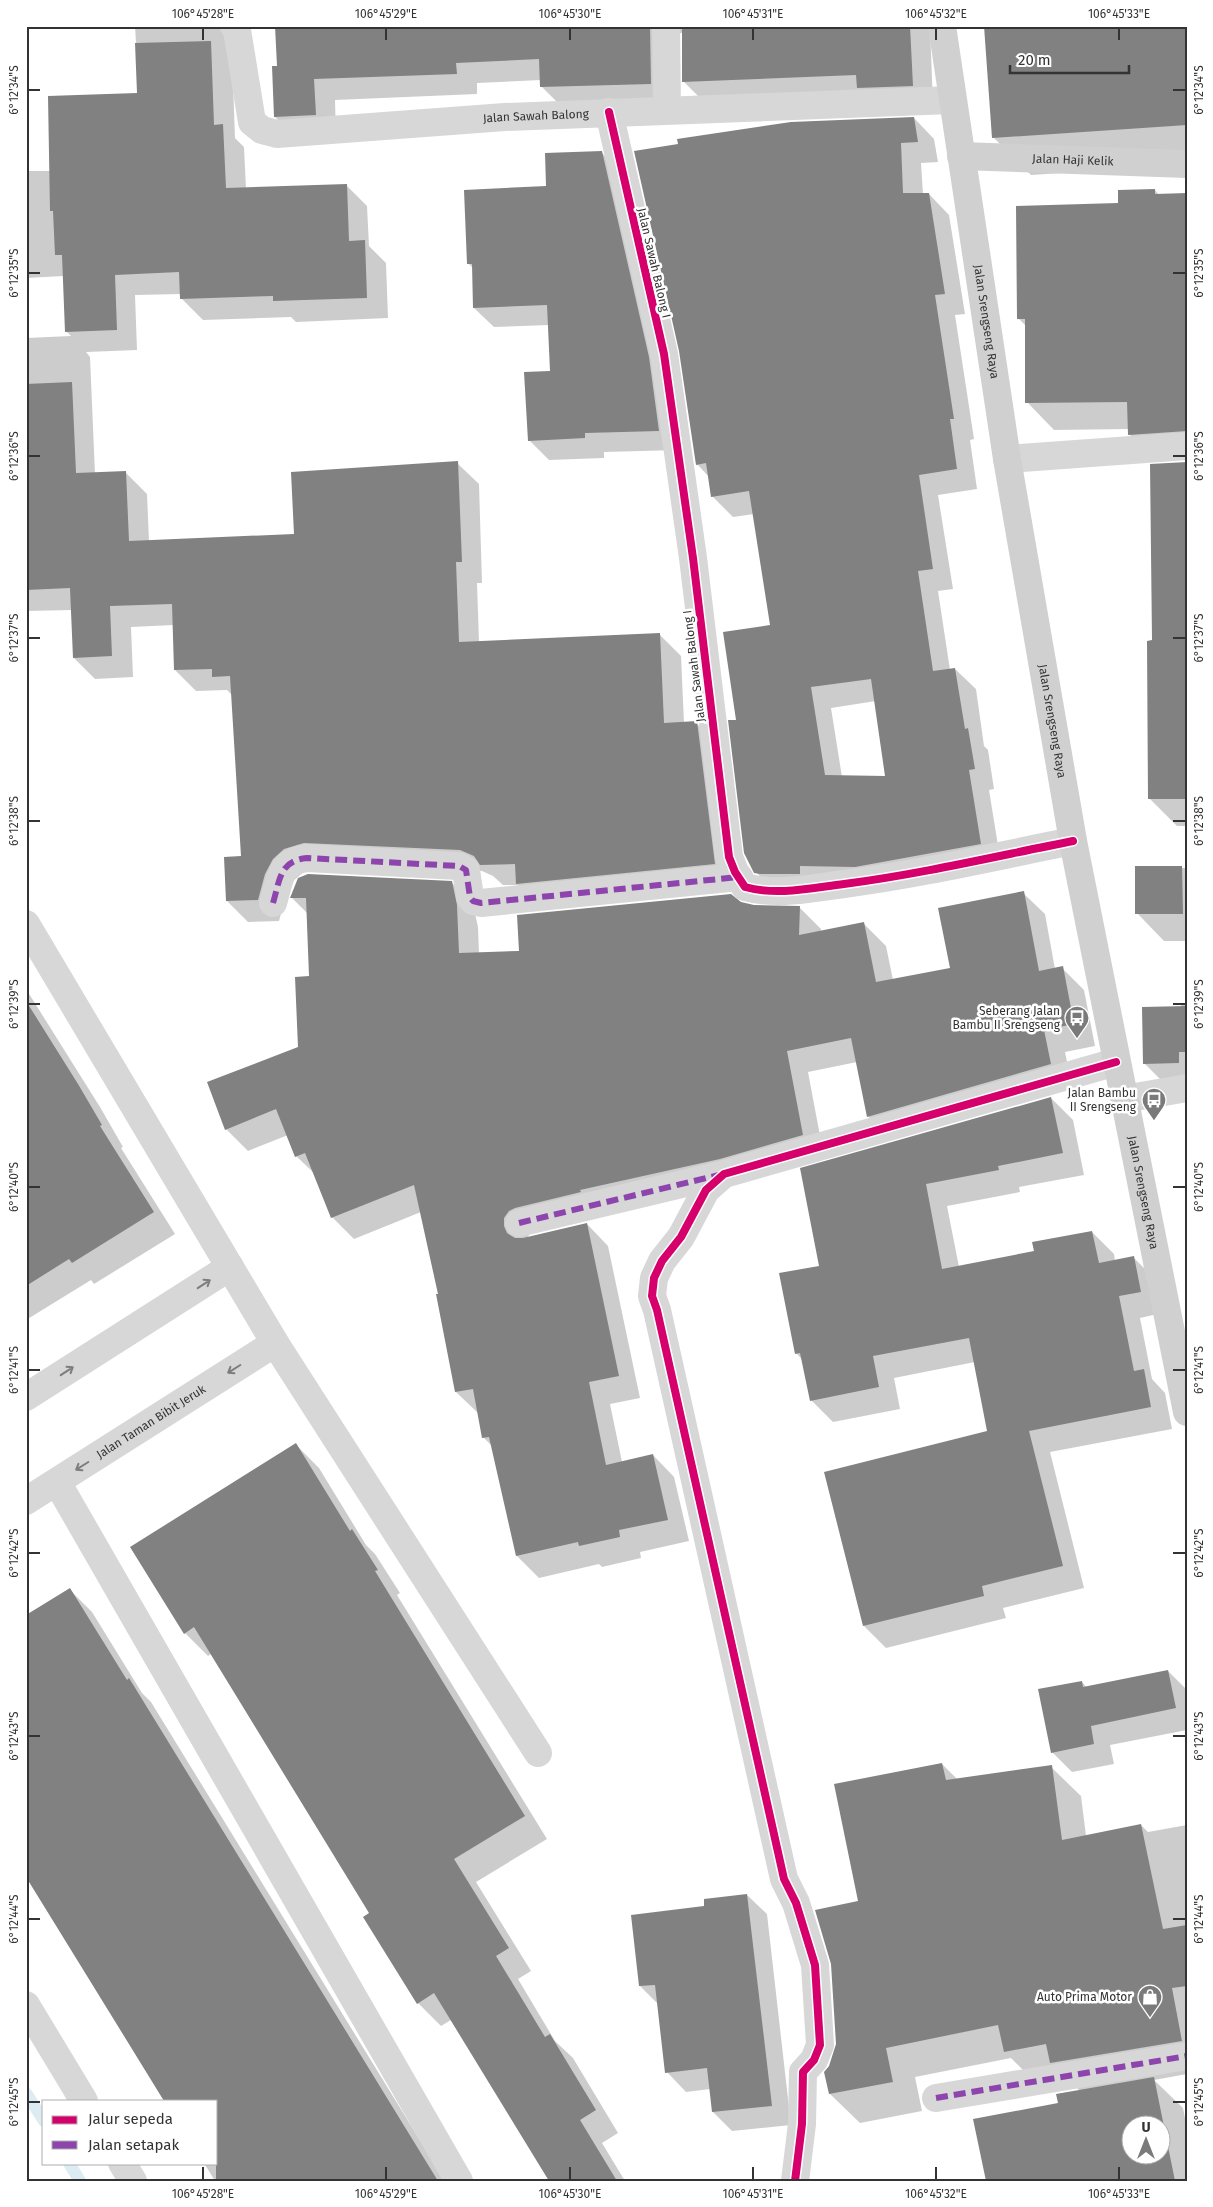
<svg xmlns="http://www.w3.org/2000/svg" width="1213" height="2207" viewBox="0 0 1213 2207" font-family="'Fira Sans',sans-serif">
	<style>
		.shadow { fill: #0003; fill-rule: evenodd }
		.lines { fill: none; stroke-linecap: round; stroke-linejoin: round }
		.stream { stroke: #ddebf3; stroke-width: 12 }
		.building { fill: #818181; fill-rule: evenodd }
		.street { stroke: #d7d7d7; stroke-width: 28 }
		.secondary { stroke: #d0d0d0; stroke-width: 28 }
		.quiet { stroke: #8e44ad; stroke-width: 6; stroke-dasharray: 12 6; stroke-linecap: butt }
		.cycleway-casing { stroke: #fff; stroke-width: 11 }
		.cycleway { stroke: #d6006c; stroke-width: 8 }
		.oneway { stroke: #7d7d7d }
		.ticks { fill: none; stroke: #333; stroke-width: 2 }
		.labels { text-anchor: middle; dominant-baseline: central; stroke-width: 5; stroke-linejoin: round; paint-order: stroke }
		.street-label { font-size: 12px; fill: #333; stroke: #fff }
		.poi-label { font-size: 12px; fill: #333; stroke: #fff; text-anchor: end }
		.neatline { fill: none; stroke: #333; stroke-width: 2 }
		.ticks-label { font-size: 12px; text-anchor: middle; fill: #333 }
	</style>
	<rect width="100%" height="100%" fill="#fff"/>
	<g class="shadow">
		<polygon points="135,26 274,26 231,28 235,138 244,147 246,189 346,185 367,206 369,246 386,263 388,318 296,322 291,317 203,320 182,299 182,294 135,295 137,350 86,352 90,357 95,474 126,473 147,494 149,541 295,535 457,463 479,484 482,583 477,583 479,642 660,635 681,656 684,723 696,723 718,744 735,884 538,904 518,885 503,885 493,876 482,871 326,863 306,870 293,881 286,895 279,921 248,922 227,901 242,857 233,696 227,690 196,691 175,670 174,625 131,627 133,677 95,679 74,658 73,610 26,611 26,338 71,336 66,331 64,276 26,278 26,171 50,171 139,94"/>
		<polygon points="277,26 930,26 933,106 705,103 684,82 683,32 679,34 672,104 563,108 542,87 541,80 477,83 477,94 335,100 336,136 297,138 275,117 278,67"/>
		<polygon points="1187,26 1187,165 1031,175 993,137"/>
		<path d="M 914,118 L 934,139 L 938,162 L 921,163 L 923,194 L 929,194 L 949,215 L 965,314 L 955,315 L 974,439 L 970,440 L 977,489 L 938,495 L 953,589 L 938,591 L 950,670 L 955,669 L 976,689 L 984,746 L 988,750 L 994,789 L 989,790 L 1001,864 L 776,893 L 756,872 L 738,721 L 772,626 L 754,514 L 733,517 L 712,496 L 709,477 L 697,464 ZM 876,701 L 887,778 L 842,777 L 831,708 Z"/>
		<polygon points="601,152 621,172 678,450 604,452 604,458 549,460 529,440 551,372 549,325 494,327 474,308 473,268 468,263 548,188"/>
		<polygon points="1155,190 1159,195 1187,195 1187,459 1157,462 1129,434 1129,429 1054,430 1027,402 1026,326 1019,319 1119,205"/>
		<polygon points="1187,463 1187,826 1177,826 1150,799 1153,642"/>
		<polygon points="1136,868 1187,868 1187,941 1164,941 1137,913"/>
		<polygon points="299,879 451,882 473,904 478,927 479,954 520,952 740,903 754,906 799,907 821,929 821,932 864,924 886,946 893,980 951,969 1023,893 1045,914 1055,969 1062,968 1084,990 1095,1046 1065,1052 1072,1086 890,1138 868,1116 857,1062 808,1072 824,1157 530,1233 527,1239 587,1224 608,1246 640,1398 610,1404 622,1462 653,1455 674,1477 689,1541 640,1552 641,1558 602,1567 599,1564 539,1578 517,1556 492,1446 483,1437 479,1414 456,1392 437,1295 440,1295 421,1212 354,1239 332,1217 315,1174 296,1156 288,1135 248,1151 226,1129 299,1048 311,978 308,914 292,898"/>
		<polygon points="26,989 100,1107 123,1147 121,1148 175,1234 94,1284 91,1280 26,1320"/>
		<polygon points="1181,1004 1187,1004 1187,1091 1172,1091 1144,1063 1181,1008"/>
		<polygon points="1051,1098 1073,1120 1084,1175 1019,1187 1020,1192 947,1206 959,1267 1035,1252 1092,1232 1114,1254 1115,1261 1134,1258 1156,1280 1162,1313 1140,1318 1152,1379 1165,1393 1172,1429 1050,1452 1084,1588 1003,1608 1006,1618 886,1648 864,1626 989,1432 975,1362 894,1378 900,1409 833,1422 811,1400 803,1360 796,1353 821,1267 802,1169"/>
		<polygon points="296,1445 319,1468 366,1545 375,1554 400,1593 397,1595 547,1839 476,1882 531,1971 518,1979 555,2041 573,2058 618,2133 602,2143 625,2181 551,2181 451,2020 441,2026 418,2003 371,1913 211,1654 208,1656 185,1633"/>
		<polygon points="70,1590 92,1612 142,1693 151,1702 445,2181 215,2181 204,2163 216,2163 216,2101"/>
		<polygon points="1168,1671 1187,1690 1187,1730 1110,1745 1114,1764 1072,1772 1052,1752 1082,1682 1087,1688"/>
		<path d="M 942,1764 L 958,1780 L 1051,1767 L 1081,1796 L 1086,1836 L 1141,1825 L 1148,1832 L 1187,1825 L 1187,2074 L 1154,2080 L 1183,2108 L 1187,2128 L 1187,2181 L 987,2181 L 1060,2104 L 1080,2091 L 1064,2075 L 1034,2081 L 1011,2058 L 915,2077 L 922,2111 L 860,2123 L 830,2094 L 830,2066 L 837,2044 L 859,1902 ZM 1130,2124 L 1160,2124 L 1160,2154 L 1130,2154 Z"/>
		<polygon points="747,1895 767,1914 791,2125 732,2131 713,2112 710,2089 686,2092 667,2072 658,2004 640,1986"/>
	</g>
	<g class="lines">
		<g class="stream">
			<polyline points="26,2093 44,2121"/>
			<polyline points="69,2163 80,2181"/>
		</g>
	</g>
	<g class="building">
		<polygon points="275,26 650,26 651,84 540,87 539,59 456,63 457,74 314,79 316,115 274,117 272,66 277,66"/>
		<polygon points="682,26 910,26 913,86 857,88 856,75 682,82"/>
		<polygon points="984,26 1187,26 1187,125 992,138"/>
		<polygon points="211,41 214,125 223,124 226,188 347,184 349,241 365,240 367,298 273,301 273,296 180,299 179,272 115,275 117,330 65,332 62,255 55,255 53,211 50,211 48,96 137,93 135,43"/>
		<path d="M 914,117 L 918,142 L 901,143 L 903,193 L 929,193 L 945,294 L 935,295 L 954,419 L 950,419 L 957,469 L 919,475 L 933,569 L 918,571 L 933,671 L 955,668 L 965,729 L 968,728 L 975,769 L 969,770 L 981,844 L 855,867 L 800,866 L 800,874 L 760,874 L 754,873 L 744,853 L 728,720 L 736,720 L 723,632 L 770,625 L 749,491 L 711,497 L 706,463 L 696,465 L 679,351 L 634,151 L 678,144 L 677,139 L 791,122 ZM 871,679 L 885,776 L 825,775 L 811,687 Z"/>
		<polygon points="602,151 649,357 659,431 585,433 585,438 528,441 524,372 550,371 547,305 473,308 472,264 467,264 464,190 546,186 545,153"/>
		<polygon points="1155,189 1155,194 1187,193 1187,431 1128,435 1127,402 1025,403 1025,319 1017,319 1016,206 1118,203 1118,190"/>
		<polygon points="72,382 76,473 126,471 129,541 294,534 291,472 458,461 462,562 456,562 459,642 660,633 664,723 697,721 715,864 516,884 515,864 480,865 474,856 460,850 304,843 284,849 273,859 265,874 258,900 226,901 224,857 241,856 230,676 212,677 212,669 174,670 172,604 110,606 112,656 73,658 70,588 26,590 26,384"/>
		<polygon points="1187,462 1187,799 1148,799 1147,641 1152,640 1150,464"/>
		<polygon points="1135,866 1182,866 1183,914 1135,914"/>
		<polygon points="308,874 452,881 457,905 459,953 519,951 517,915 731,894 741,902 754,905 800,906 799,935 864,922 876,982 950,968 938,908 1024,891 1039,971 1063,966 1074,1024 1044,1030 1051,1064 867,1117 851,1038 787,1051 803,1135 720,1159 580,1190 581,1192 515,1208 509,1211 504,1218 504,1226 507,1233 515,1238 523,1238 587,1223 619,1376 589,1382 606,1465 653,1454 668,1520 619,1530 620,1537 579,1546 578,1542 516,1556 489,1437 482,1438 473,1389 455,1392 436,1294 438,1294 414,1185 331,1218 305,1153 295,1157 276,1109 225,1130 207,1082 298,1047 295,977 309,976 306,898 290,898 298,878"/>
		<polygon points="26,1001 78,1084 102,1125 100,1126 154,1212 72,1263 69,1259 26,1286"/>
		<polygon points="1187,1006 1187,1052 1179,1052 1179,1063 1143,1064 1142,1007"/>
		<polygon points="1051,1097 1063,1153 998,1166 999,1170 926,1184 942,1269 1034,1251 1032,1242 1092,1231 1099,1263 1134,1256 1141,1292 1119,1296 1134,1371 1144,1369 1151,1407 1029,1431 1063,1566 982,1586 984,1596 863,1626 824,1472 987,1431 969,1338 873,1356 879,1387 810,1401 800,1353 795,1354 779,1273 819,1266 800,1168"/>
		<polygon points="296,1443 350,1531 352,1529 378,1570 375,1571 525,1816 454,1859 509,1948 496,1956 545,2037 550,2034 596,2110 580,2120 617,2181 549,2181 434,1993 417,2004 363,1917 369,1913 194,1627 184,1634 130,1547"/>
		<polygon points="70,1588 127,1680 129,1678 153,1717 438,2181 216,2181 216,2101 164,2101 124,2036 26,1877 26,1615"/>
		<polygon points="1168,1670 1176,1708 1091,1726 1094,1744 1051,1753 1038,1689 1082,1681 1083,1687"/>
		<polygon points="942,1763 946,1780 1052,1765 1062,1840 1141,1824 1163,1929 1187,1925 1187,1986 1172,1988 1182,2041 1050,2063 1046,2044 1004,2052 998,2025 886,2048 893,2082 829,2094 824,2072 829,2066 836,2044 831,1964 815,1910 858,1901 834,1784"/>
		<polygon points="747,1894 772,2106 712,2112 707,2068 665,2073 655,1985 639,1986 631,1915 704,1906 704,1899"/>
		<path d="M 1154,2077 L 1175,2181 L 986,2181 L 973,2119 L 1058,2103 L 1056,2094 ZM 1130,2124 L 1160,2124 L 1160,2154 L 1130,2154 Z"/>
	</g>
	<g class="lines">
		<g class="street">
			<path id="s1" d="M 234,26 L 237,30 L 252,122 L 262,130 L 277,134 L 505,117 L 951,100"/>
			<polyline points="666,26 667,110"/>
			<path d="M 609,112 L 664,354 L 693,558 L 729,857 L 735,872 L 745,887 C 777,896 811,888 844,884 C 921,874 997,856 1073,841"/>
			<polyline points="1007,459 1187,446"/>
			<path d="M 273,903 C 280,880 279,861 307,858 L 459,866 L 466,870 L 470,897 L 473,901 L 481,903 L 739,877"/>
			<polyline points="26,924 275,1343 538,1753"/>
			<polyline points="1124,1099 1187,1088"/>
			<polyline points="519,1223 724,1174"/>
			<polyline points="26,1397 230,1267"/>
			<polyline points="57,1482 459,2181"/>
			<path id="s2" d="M 26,1501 L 275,1343"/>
			<polyline points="26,2005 84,2101"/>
			<polyline points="936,2098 1187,2056"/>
			<polyline points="122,2163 133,2181"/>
			<polyline points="795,2181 802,2124 803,2072 814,2060 820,2045 815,1965 796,1903 784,1879 657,1310 652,1296 654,1278 662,1261 681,1237 706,1190 724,1174 1116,1062"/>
		</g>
		<g class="secondary">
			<path id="s3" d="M 942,26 L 1007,459 L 1073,841 L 1187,1412"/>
			<path id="s4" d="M 961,156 L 1187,164"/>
		</g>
		<g class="quiet">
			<path d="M 273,903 C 280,880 279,861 307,858 L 459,866 L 466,870 L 470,897 L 473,901 L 481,903 L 739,877"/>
			<polyline points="519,1223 719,1175"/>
			<polyline points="936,2098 1187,2056"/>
		</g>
		<defs>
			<g id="cycleway">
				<path d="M 609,112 L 664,354 L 693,558 L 729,857 L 735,872 L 745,887 C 777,896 811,888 844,884 C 921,874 997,856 1073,841"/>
				<polyline points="795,2181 802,2124 803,2072 814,2060 820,2045 815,1965 796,1903 784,1879 657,1310 652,1296 654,1278 662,1261 681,1237 706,1190 724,1174 1116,1062"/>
			</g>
		</defs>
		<use href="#cycleway" class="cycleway-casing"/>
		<use href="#cycleway" class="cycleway"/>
	</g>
	<defs><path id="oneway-shaft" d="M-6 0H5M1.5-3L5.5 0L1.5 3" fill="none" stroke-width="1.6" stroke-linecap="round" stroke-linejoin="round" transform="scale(1.25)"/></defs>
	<g class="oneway">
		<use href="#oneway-shaft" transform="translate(204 1284) rotate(-33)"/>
		<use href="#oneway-shaft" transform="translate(234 1369) rotate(148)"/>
		<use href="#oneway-shaft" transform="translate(67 1371) rotate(-33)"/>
		<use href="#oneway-shaft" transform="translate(82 1466) rotate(148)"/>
	</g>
	<path class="ticks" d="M 203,28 L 203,40M 386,28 L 386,40M 570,28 L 570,40M 753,28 L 753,40M 936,28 L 936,40M 1119,28 L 1119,40M 28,90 L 40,90M 1173,90 L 1186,90M 28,273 L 40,273M 1173,273 L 1186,273M 28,456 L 40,456M 1173,456 L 1186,456M 28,638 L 40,638M 1173,638 L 1186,638M 28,821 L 40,821M 1173,821 L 1186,821M 28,1004 L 40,1004M 1173,1004 L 1186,1004M 28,1187 L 40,1187M 1173,1187 L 1186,1187M 28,1370 L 40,1370M 1173,1370 L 1186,1370M 28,1553 L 40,1553M 1173,1553 L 1186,1553M 28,1736 L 40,1736M 1173,1736 L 1186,1736M 28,1919 L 40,1919M 1173,1919 L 1186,1919M 28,2102 L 40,2102M 1173,2102 L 1186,2102M 203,2167 L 203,2180M 386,2167 L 386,2180M 570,2167 L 570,2180M 753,2167 L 753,2180M 936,2167 L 936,2180M 1119,2167 L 1119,2180"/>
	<defs>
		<symbol id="bus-pin" viewBox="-11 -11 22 30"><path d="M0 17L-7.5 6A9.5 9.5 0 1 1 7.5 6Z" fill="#7a7a7a" stroke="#fff"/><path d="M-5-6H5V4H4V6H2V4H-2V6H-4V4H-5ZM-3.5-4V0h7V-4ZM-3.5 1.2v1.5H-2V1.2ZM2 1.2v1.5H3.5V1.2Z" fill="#fff"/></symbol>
		<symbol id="shop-pin" viewBox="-11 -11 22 30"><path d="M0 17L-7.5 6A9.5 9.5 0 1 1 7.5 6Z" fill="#7a7a7a" stroke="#fff"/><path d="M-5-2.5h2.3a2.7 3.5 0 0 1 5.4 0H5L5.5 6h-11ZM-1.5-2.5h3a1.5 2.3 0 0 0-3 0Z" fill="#fff"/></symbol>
	</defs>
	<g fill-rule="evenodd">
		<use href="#bus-pin" x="1063" y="1004" width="28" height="38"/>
		<use href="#bus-pin" x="1140" y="1086" width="28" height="38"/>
		<use href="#shop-pin" x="1136" y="1983" width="28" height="38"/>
	</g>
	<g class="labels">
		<g class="street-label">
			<text stroke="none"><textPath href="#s1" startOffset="386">Jalan Sawah Balong</textPath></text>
			<text stroke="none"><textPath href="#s4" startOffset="112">Jalan Haji Kelik</textPath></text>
			<text transform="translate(654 263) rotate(77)">Jalan Sawah Balong I</text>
			<text stroke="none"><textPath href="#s3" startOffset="299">Jalan Srengseng Raya</textPath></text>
			<text transform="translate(694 666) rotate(-97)">Jalan Sawah Balong I</text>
			<text stroke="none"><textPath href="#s3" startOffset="704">Jalan Srengseng Raya</textPath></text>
			<text stroke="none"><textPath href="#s3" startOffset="1184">Jalan Srengseng Raya</textPath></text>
			<text stroke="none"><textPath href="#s2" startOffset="148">Jalan Taman Bibit Jeruk</textPath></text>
		</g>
		<g class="poi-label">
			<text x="1060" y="1011">Seberang Jalan<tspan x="1060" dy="14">Bambu II Srengseng</tspan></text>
			<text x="1136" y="1093">Jalan Bambu<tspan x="1136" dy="14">II Srengseng</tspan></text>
			<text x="1132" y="1997">Auto Prima Motor</text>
		</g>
	</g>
	<rect width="1213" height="2207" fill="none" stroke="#ffffff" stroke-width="55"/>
	<rect x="42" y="2100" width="175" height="65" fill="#ffffff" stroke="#adadad"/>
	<rect x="52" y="2116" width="25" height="8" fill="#d6006c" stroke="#adadad"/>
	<text x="88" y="2124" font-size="15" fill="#333333">Jalur sepeda</text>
	<rect x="52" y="2141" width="25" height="8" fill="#8e44ad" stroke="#adadad"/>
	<text x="88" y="2150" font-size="15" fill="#333333">Jalan setapak</text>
	<g transform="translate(1146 2140)"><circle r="24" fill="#ffffff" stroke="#adadad"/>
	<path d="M0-4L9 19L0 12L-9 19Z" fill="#7a7a7a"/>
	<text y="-8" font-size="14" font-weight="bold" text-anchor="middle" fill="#333333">U</text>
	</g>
	<path d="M1010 65v8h119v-8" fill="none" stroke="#333333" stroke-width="2.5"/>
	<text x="1018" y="65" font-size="15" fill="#333333" stroke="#ffffff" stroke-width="4" paint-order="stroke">20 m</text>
	<rect x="28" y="28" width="1158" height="2152" class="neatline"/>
	<g class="ticks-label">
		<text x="203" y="18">106°45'28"E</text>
		<text x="386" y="18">106°45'29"E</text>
		<text x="570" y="18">106°45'30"E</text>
		<text x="753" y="18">106°45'31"E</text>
		<text x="936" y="18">106°45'32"E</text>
		<text x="1119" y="18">106°45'33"E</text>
		<text transform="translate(14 90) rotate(-90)" y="4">6°12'34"S</text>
		<text transform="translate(1199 90) rotate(-90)" y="4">6°12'34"S</text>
		<text transform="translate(14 273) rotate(-90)" y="4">6°12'35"S</text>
		<text transform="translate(1199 273) rotate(-90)" y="4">6°12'35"S</text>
		<text transform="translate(14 456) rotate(-90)" y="4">6°12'36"S</text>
		<text transform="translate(1199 456) rotate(-90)" y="4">6°12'36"S</text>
		<text transform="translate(14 638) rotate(-90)" y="4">6°12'37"S</text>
		<text transform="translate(1199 638) rotate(-90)" y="4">6°12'37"S</text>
		<text transform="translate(14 821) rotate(-90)" y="4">6°12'38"S</text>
		<text transform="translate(1199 821) rotate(-90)" y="4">6°12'38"S</text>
		<text transform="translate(14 1004) rotate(-90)" y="4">6°12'39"S</text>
		<text transform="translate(1199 1004) rotate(-90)" y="4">6°12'39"S</text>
		<text transform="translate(14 1187) rotate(-90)" y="4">6°12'40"S</text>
		<text transform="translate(1199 1187) rotate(-90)" y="4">6°12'40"S</text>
		<text transform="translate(14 1370) rotate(-90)" y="4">6°12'41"S</text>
		<text transform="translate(1199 1370) rotate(-90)" y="4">6°12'41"S</text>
		<text transform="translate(14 1553) rotate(-90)" y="4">6°12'42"S</text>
		<text transform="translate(1199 1553) rotate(-90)" y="4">6°12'42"S</text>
		<text transform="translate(14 1736) rotate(-90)" y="4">6°12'43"S</text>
		<text transform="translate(1199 1736) rotate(-90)" y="4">6°12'43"S</text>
		<text transform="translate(14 1919) rotate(-90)" y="4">6°12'44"S</text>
		<text transform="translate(1199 1919) rotate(-90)" y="4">6°12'44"S</text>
		<text transform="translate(14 2102) rotate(-90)" y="4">6°12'45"S</text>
		<text transform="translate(1199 2102) rotate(-90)" y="4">6°12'45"S</text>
		<text x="203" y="2198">106°45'28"E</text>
		<text x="386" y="2198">106°45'29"E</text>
		<text x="570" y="2198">106°45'30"E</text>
		<text x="753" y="2198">106°45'31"E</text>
		<text x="936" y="2198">106°45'32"E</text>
		<text x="1119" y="2198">106°45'33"E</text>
	</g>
</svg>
